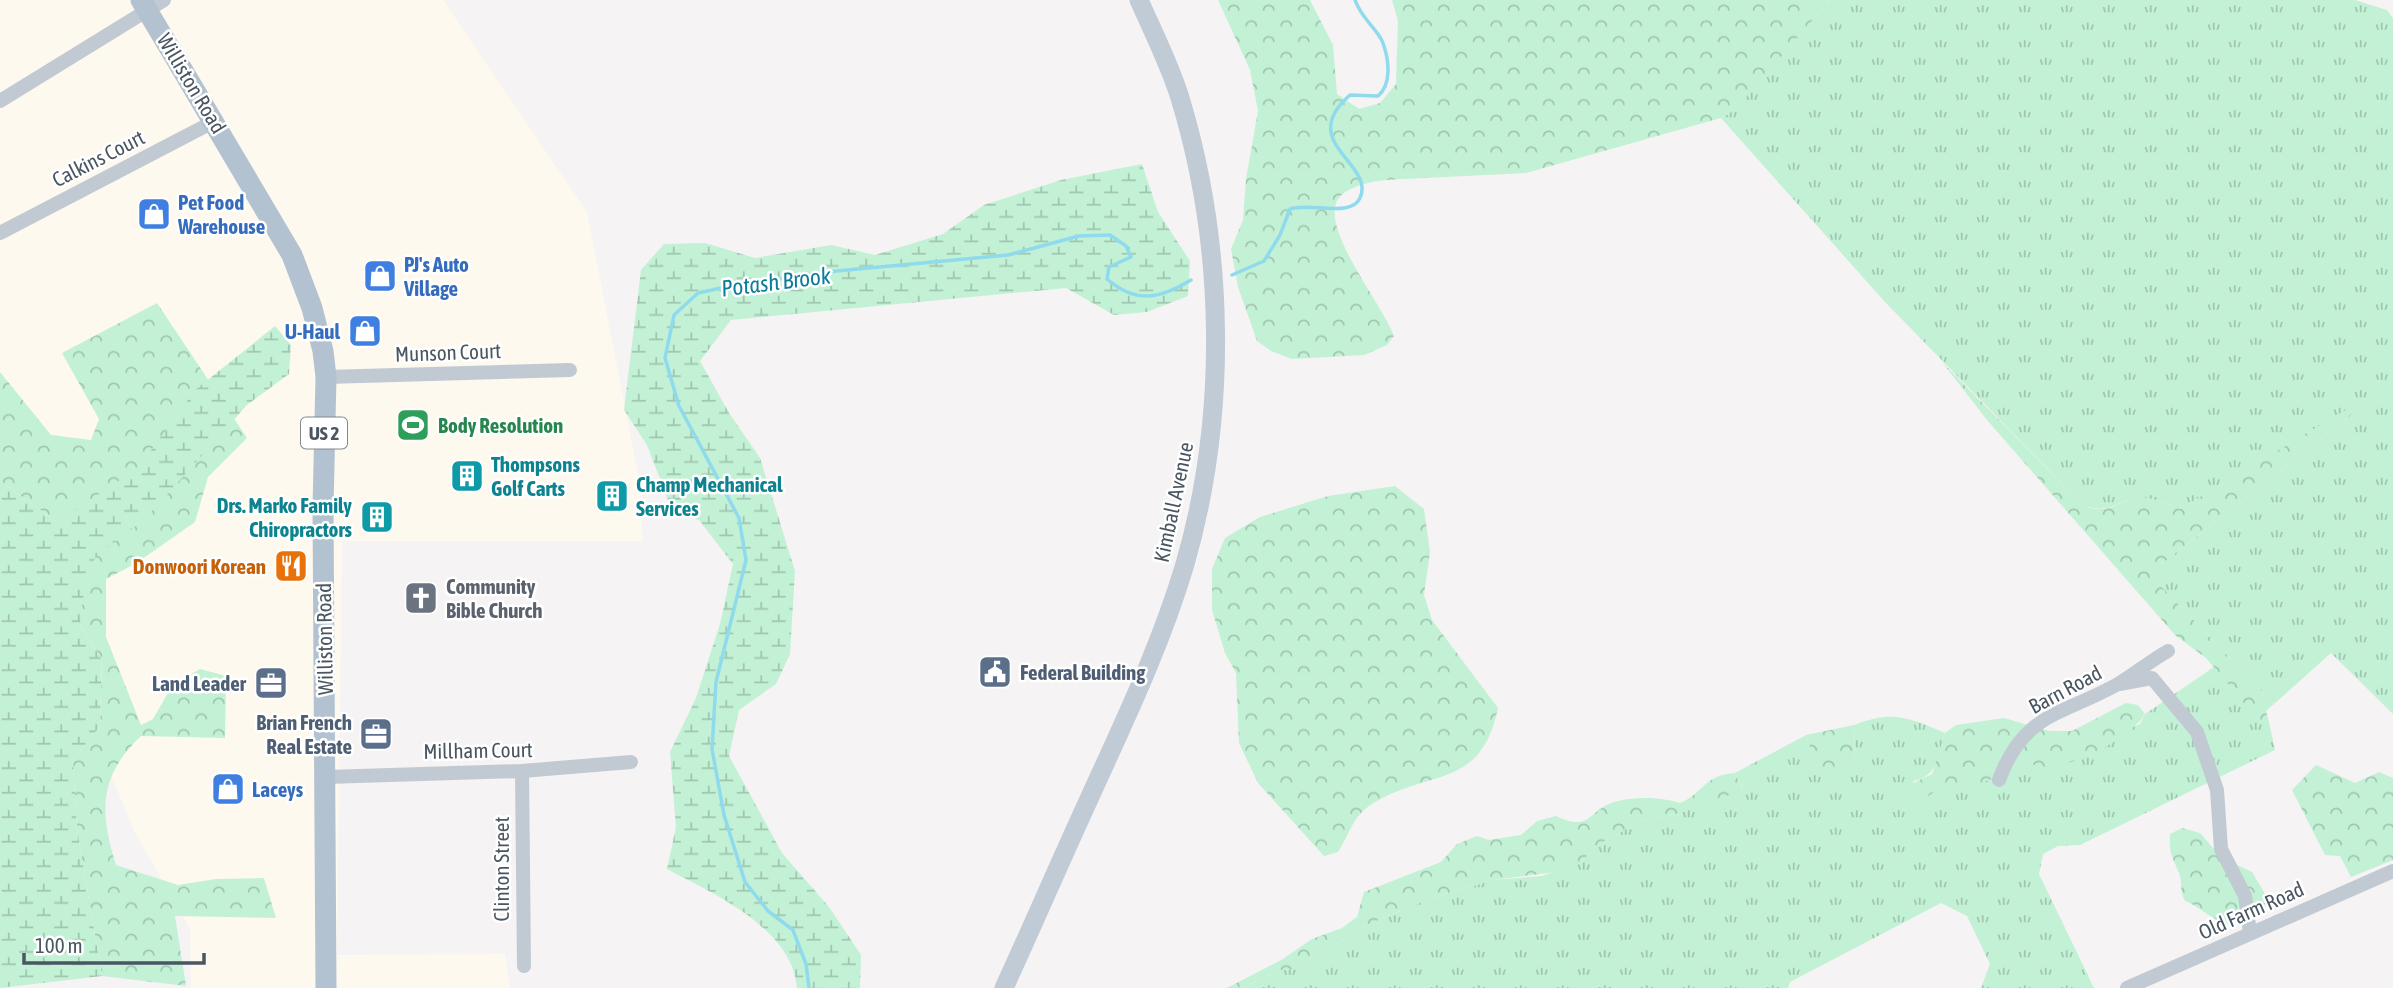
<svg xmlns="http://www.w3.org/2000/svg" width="2393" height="988" viewBox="0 0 2393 988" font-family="'Asap Condensed',sans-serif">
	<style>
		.commercial { fill: #fdf9ef }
		.grass { fill: url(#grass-tufts) }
		.forest { fill: url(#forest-crowns) }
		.wetland { fill: url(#wetland-marsh) }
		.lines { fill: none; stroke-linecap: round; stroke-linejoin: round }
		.stream { stroke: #90daee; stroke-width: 3.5 }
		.street { stroke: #c1cad2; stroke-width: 14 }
		.secondary { stroke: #c1cbd6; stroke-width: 19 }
		.primary { stroke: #b3c2d1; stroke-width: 21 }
		.labels { text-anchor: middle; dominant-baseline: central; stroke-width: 5; stroke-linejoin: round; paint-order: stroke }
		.shield { fill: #fff; stroke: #808990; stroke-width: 2 }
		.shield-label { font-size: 19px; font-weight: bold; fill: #4a5661 }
		.street-label { font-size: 21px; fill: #4a5661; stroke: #fff }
		.shop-label { font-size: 21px; font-weight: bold; fill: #366cbe; stroke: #fff; text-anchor: start }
		.leisure-label { font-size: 21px; font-weight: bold; fill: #27864d; stroke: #fff; text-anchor: start }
		.culture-label { font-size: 21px; font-weight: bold; fill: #0d838f; stroke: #fff; text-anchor: start }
		.food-label { font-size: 21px; font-weight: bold; fill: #c56008; stroke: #fff; text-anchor: end }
		.worship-label { font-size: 21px; font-weight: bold; fill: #5b616d; stroke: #fff; text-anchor: start }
		.service-label { font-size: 21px; font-weight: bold; fill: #4e5e75; stroke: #fff; text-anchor: end }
		.water-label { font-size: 23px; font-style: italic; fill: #0c7c9b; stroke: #fff }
	</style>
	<defs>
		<pattern id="grass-tufts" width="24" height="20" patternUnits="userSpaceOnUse" patternTransform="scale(1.75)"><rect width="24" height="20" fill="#c3f1d5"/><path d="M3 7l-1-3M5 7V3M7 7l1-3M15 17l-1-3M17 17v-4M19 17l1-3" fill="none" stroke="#a0c6b0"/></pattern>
		<pattern id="forest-crowns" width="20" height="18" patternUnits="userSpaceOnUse" patternTransform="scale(1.75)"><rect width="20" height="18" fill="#c3f1d5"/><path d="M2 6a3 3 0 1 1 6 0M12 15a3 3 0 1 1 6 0" fill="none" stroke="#a0c6b0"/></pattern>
		<pattern id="wetland-marsh" width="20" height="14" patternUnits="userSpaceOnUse" patternTransform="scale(1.75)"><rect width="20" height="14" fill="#c3f1d5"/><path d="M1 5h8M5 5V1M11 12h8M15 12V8" fill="none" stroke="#a0c6b0"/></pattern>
	</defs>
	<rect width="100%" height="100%" fill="#f5f3f3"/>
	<polygon class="commercial" points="0,0 443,0 587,212 639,479 643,541 342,541 337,955 505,954 510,988 191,988 190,929 134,831 0,503"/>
	<g class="grass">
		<path d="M 1830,0 L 2355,0 L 2387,10 L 2393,18 L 2393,714 L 2331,653 L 2274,704 L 2159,584 L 2159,566 L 2348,418 L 2367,398 L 2180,509 C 2166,504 2153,496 2137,498 C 2113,502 2112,514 2084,506 L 1885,302 L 1721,118 L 1735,109 Z"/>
		<path d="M 2214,667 L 2262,723 L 2269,722 L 2275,750 L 2080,845 L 2058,846 L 2043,854 L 2039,874 L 2094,988 L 1981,988 L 1990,964 L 1967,916 L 1941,903 L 1790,982 L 1788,988 L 1243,988 L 1279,970 L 1298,969 L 1364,926 L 1429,899 L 1493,880 L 1542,876 L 1582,861 L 1599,844 L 1643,820 L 1673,815 L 1743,789 L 1735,773 L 1806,735 L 1819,773 L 1855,766 L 1854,725 C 1892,710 1908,717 1945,733 C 1938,754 1938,777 1913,781 L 1920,803 L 1935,791 L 1956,791 L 2025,762 L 2044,767 L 2140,724 L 2145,714 Z"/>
	</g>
	<g class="forest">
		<path d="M 1218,0 L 1310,0 L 1333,45 L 1337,94 L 1359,109 L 1380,103 L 1396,84 L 1398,21 L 1392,0 L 1830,0 L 1735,110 L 1721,118 L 1526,173 L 1384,180 C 1370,182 1342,187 1336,203 C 1325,235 1382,304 1394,336 L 1387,345 L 1364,355 L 1292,359 L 1271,351 L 1257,341 L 1238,287 L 1231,249 L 1243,220 L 1246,179 L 1258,111 L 1250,70 Z"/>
		<path d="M 157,303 L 247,438 L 208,477 L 195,522 L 135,564 L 106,579 L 106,637 L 141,725 L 153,719 L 173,684 L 200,669 L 226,676 L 225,738 L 141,736 C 99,776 99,811 116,865 L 178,885 L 216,879 L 264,878 L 276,918 L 175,916 L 186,986 L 102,976 L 77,829 L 73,760 L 100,726 L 102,660 L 80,624 L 57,522 L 0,481 L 0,372 L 51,435 L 91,440 L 99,419 L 62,353 Z"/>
		<path d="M 1942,362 L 2084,506 C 2112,515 2113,502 2137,498 C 2153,496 2166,504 2180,509 L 2369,396 L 2348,418 L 2159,566 L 2159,584 L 2274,704 L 2266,711 L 2269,722 L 2262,724 L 2206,658 L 2175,635 L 1987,420 Z"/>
		<path d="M 1395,486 L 1424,509 L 1430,552 L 1424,595 L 1432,620 L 1498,708 C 1481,788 1434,769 1377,801 C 1352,815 1352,830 1338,852 L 1324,856 L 1258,783 L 1239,743 L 1236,673 L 1225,653 L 1212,610 L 1212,569 L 1225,538 L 1260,517 L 1328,496 Z"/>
		<path d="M 2126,703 L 2138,705 L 2145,714 C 2132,737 2074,767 2046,767 C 2039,767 2032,764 2025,762 L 1992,779 L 1956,791 L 1935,791 L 1920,803 L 1912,805 L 1906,799 L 1905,787 L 1932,774 L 1945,733 L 1956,725 L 2004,718 L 2049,731 L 2072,731 Z"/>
		<polygon points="1854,725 1855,766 1844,775 1825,778 1819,773 1806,735"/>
		<polygon points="2316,765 2355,783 2379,772 2393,778 2393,860 2351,877 2340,856 2325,855 2292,790"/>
		<path d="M 1735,773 L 1743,790 L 1673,815 L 1643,820 L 1599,844 L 1582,861 L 1563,871 L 1493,880 L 1429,899 L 1364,926 L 1298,969 L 1279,970 L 1243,988 L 1227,988 L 1283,959 L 1312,939 L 1342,928 L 1357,917 L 1364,892 L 1441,862 L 1457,844 L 1477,836 L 1489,840 L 1521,835 L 1537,821 L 1556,816 C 1591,833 1588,810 1614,802 C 1635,796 1660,797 1680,803 C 1703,794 1703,775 1735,773 Z"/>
		<path d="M 2182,828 L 2200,833 L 2221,857 L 2252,872 L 2271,904 L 2229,925 C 2213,921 2201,907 2185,901 C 2179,890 2183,883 2179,873 C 2172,856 2169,854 2170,834 Z"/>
	</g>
	<g class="wetland">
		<path d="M 1142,164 L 1158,212 L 1190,261 L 1188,296 L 1147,312 L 1114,315 L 1066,288 L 731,320 L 700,361 L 729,413 L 760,458 L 795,571 L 790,654 L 776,684 L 739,710 L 729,756 L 782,853 L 829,907 L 861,955 L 860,988 L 797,988 C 792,928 714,894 667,869 L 676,827 L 670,752 L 696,698 L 720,624 L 733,564 L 699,520 L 673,513 L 647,445 L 624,410 L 641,270 L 664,244 L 705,243 L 755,258 L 831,245 L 875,255 L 943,234 L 984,205 L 1061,180 Z"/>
		<polygon points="275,326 291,345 289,374 247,405 145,519 97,555 86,575 80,624 102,660 100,726 73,760 77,829 102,976 0,988 0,481 57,522 138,468 195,390"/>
	</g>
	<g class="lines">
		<g class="stream">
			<path d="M 1232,275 L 1264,261 L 1280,235 L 1290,209 C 1310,202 1351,218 1360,198 C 1376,163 1295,143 1350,95 L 1378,96 C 1392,84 1389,60 1383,43 C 1378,29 1362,20 1355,0"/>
			<path d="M 809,988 L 806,964 L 793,930 L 768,911 L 745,882 L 724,815 L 712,749 L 716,682 L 746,560 L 739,518 L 679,406 L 665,358 L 674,315 L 698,293 L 730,286 L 826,272 L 1008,255 L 1079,236 L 1110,235 L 1126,246 L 1131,257 L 1109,267 L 1107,279 C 1137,305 1161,298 1191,280"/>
		</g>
		<g class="street">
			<polyline points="0,101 164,0"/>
			<polyline points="0,233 215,121"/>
			<polyline points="326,377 570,370"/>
			<polyline points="2119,684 2152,678 2197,732 2217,790 2221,849 2245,896 2250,933"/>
			<polyline points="522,771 524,966"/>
			<polyline points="326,777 522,771 631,762"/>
			<path d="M 1999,780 C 2024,712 2063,715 2118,684 C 2135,674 2150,661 2168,651"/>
			<polyline points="2127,988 2393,871"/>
		</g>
		<path class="secondary" d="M 1004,988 C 1033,925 1060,862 1089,799 C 1124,722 1161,645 1185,564 C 1228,415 1225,246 1180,98 C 1170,65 1153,32 1139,0"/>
		<polyline class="primary" points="141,0 292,255 312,308 323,351 326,377 323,508 326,988"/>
	</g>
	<defs>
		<symbol id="shop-square" viewBox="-11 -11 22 22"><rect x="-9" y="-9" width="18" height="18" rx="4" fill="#3f7fe0" stroke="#fff"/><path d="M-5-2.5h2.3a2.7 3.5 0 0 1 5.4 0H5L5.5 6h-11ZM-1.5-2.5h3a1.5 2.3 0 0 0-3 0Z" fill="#fff"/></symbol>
		<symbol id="stadium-square" viewBox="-11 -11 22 22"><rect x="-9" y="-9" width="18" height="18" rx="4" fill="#2e9e5b" stroke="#fff"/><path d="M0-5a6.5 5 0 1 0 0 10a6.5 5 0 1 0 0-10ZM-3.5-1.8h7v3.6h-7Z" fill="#fff"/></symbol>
		<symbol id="building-square" viewBox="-11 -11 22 22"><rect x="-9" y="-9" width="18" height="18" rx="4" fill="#0f9aa8" stroke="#fff"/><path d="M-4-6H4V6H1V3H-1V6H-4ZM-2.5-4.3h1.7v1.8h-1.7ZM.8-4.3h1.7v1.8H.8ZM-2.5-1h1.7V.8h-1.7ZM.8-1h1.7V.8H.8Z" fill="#fff"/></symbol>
		<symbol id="restaurant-square" viewBox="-11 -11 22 22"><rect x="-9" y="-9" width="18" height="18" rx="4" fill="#e8710a" stroke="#fff"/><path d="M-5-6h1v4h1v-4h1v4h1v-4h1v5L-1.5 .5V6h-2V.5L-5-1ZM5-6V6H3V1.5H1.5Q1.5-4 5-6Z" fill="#fff"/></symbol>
		<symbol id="church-square" viewBox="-11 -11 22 22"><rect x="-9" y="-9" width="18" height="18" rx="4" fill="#6b7280" stroke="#fff"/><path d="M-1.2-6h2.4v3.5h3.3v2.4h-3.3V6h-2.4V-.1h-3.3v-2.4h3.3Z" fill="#fff"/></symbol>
		<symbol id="civic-square" viewBox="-11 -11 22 22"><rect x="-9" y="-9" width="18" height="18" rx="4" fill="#5c6f8a" stroke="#fff"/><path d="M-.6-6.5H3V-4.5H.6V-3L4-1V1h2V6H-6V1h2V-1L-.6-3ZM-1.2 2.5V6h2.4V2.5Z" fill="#fff"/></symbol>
		<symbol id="office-square" viewBox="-11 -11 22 22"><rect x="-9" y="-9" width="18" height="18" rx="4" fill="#5c6f8a" stroke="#fff"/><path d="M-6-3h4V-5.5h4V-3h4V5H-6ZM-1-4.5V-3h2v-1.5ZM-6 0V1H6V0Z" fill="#fff"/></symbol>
	</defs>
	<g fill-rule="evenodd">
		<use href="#shop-square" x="135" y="195" width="38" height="38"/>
		<use href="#shop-square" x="361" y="257" width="38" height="38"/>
		<use href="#shop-square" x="346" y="312" width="38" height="38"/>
		<use href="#stadium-square" x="394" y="406" width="38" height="38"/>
		<use href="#building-square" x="448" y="457" width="38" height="38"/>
		<use href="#building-square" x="593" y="477" width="38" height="38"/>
		<use href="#building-square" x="358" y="498" width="38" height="38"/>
		<use href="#restaurant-square" x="272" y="547" width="38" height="38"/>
		<use href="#church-square" x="402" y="579" width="38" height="38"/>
		<use href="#civic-square" x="976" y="653" width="38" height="38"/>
		<use href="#office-square" x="252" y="664" width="38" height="38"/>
		<use href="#office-square" x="357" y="715" width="38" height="38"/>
		<use href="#shop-square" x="209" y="770" width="38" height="38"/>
	</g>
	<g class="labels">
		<rect class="shield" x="301" y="417.5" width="46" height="31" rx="5"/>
		<g class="shield-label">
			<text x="324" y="433">US 2</text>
		</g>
		<g class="street-label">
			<text transform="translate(192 83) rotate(59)">Williston Road</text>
			<text transform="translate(98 158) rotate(-27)">Calkins Court</text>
			<text transform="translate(448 352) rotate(-2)">Munson Court</text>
			<text transform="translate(1173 502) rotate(-78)">Kimball Avenue</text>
			<text transform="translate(324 639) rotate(-91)">Williston Road</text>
			<text transform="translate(2065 689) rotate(-28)">Barn Road</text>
			<text transform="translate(478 750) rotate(-1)">Millham Court</text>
			<text transform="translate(501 869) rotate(-90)">Clinton Street</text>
			<text transform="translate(2251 910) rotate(-24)">Old Farm Road</text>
		</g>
		<g class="shop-label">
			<text x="178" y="202">Pet Food<tspan x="178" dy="24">Warehouse</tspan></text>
			<text x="404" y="264">PJ's Auto<tspan x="404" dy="24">Village</tspan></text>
			<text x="340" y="331" text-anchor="end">U-Haul</text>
			<text x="252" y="789">Laceys</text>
		</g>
		<g class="leisure-label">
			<text x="438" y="425">Body Resolution</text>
		</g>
		<g class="culture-label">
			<text x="491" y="464">Thompsons<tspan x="491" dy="24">Golf Carts</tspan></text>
			<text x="636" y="484">Champ Mechanical<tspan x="636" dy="24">Services</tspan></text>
			<text x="352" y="505" text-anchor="end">Drs. Marko Family<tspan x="352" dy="24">Chiropractors</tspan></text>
		</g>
		<g class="food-label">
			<text x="266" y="566">Donwoori Korean</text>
		</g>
		<g class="worship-label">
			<text x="446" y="586">Community<tspan x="446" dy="24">Bible Church</tspan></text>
		</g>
		<g class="service-label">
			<text x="1020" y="672" text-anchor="start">Federal Building</text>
			<text x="246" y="683">Land Leader</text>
			<text x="352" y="722">Brian French<tspan x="352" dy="24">Real Estate</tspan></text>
		</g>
		<g class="water-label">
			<text transform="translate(776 282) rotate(-7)">Potash Brook</text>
		</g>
	</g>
	<path d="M24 953v10h180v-10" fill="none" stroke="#4a5661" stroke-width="3.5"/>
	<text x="35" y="953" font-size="21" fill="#4a5661" stroke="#ffffff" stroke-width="5" paint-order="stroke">100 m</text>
</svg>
